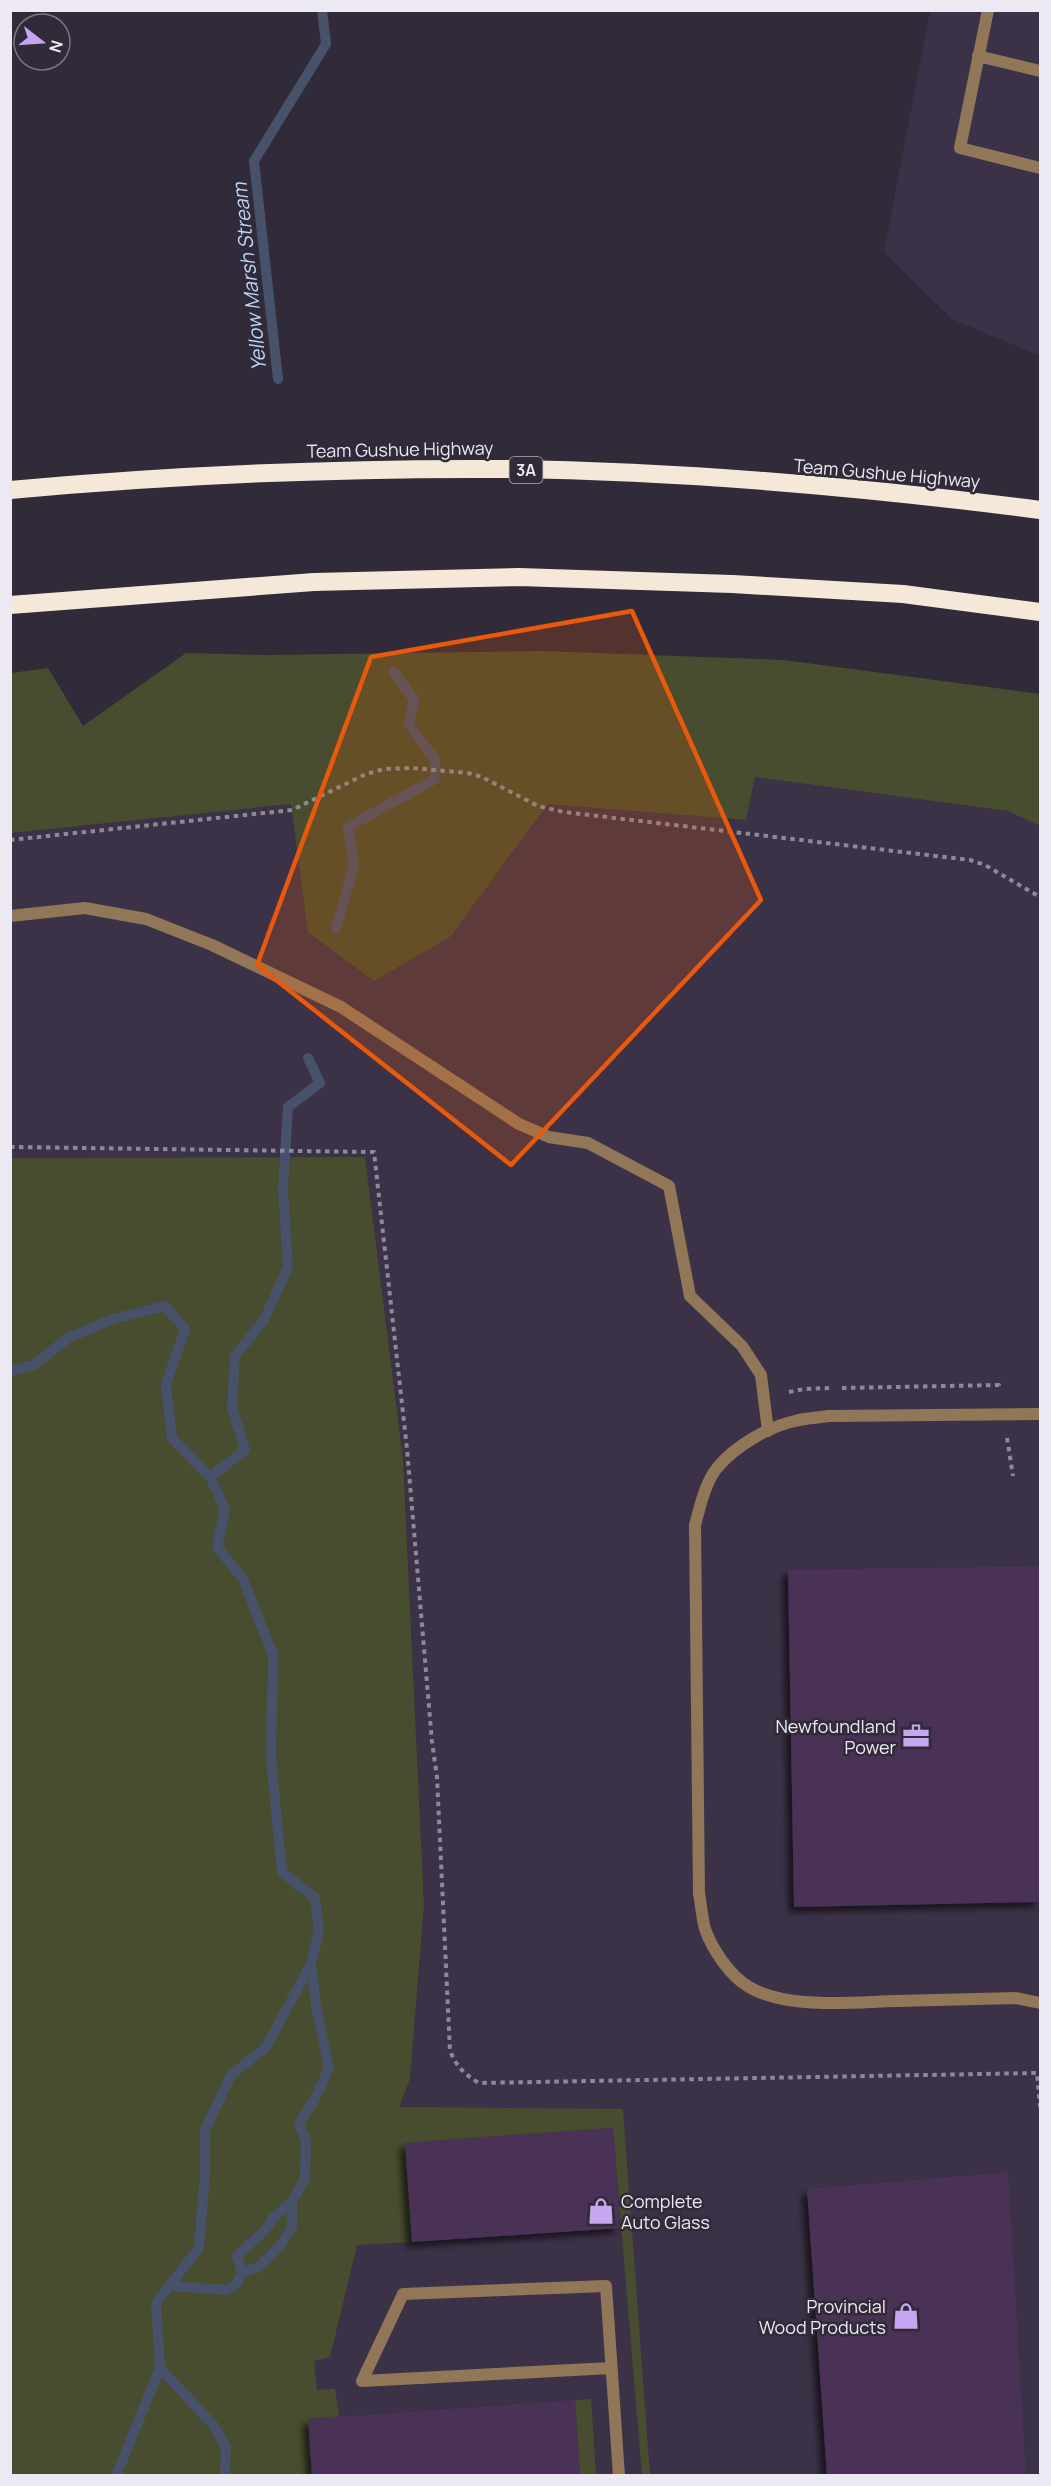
<svg xmlns="http://www.w3.org/2000/svg" width="1051" height="2486" viewBox="0 0 1051 2486" font-family="Manrope,sans-serif">
	<style>
		.built { fill: #3c3247 }
		.green { fill: #474d2e }
		.lines { fill: none; stroke-linecap: round; stroke-linejoin: round }
		.stream { stroke: #47526a; stroke-width: 10 }
		.building { fill: #483256; filter: url(#shadow) }
		.path { stroke: #8e8996; stroke-width: 4; stroke-dasharray: 4.5 4.5; stroke-linecap: butt }
		.service { stroke: #917757; stroke-width: 12 }
		.motorway { stroke: #f5e8d8; stroke-width: 18 }
		.marked { fill: #e8590c; fill-opacity: 0.2; stroke: #e8590c; stroke-width: 4.5; stroke-linejoin: round }
		.labels { text-anchor: middle; dominant-baseline: central; stroke-width: 5; stroke-linejoin: round; paint-order: stroke }
		.shield { fill: #302a39; stroke: #b4b0bb; stroke-width: 1.5 }
		.shield-label { font-size: 16px; font-weight: bold; fill: #ede9f3 }
		.street-label { font-size: 18px; fill: #ede9f3; stroke: #302a39 }
		.poi-label { font-size: 18px; fill: #ede9f3; stroke: #302a39; text-anchor: end }
		.water-label { font-size: 20px; font-style: italic; fill: #bcd6f9; stroke: #302a39 }
	</style>
	<defs>
		<filter id="shadow"><feDropShadow dx="-5.5" dy="5.5" stdDeviation="3" flood-color="#0009"/></filter>
	</defs>
	<rect width="100%" height="100%" fill="#302a39"/>
	<g class="built">
		<polygon points="930,11 1040,11 1040,356 952,319 884,252"/>
		<polygon points="755,777 1008,811 1040,826 1040,2475 255,2475 410,2079 424,1905 403,1459 365,1157 11,1158 10,833 291,804 292,810 450,937 547,804 746,820"/>
	</g>
	<g class="green">
		<polygon points="542,651 784,660 1040,694 1040,826 1008,811 755,777 746,820 548,804 450,937 374,981 308,932 291,804 11,833 11,673 48,668 83,726 186,653 264,655"/>
		<polygon points="365,1157 403,1459 424,1905 410,2079 399,2107 623,2109 650,2475 642,2475 613,2128 405,2143 412,2242 357,2245 330,2357 314,2361 317,2390 335,2389 339,2417 308,2419 312,2475 11,2475 10,1158"/>
		<polygon points="591,2399 596,2475 580,2475 575,2400"/>
	</g>
	<g class="lines">
		<g class="stream">
			<polyline points="278,379 254,161 326,44 322,10"/>
			<polyline points="336,929 354,865 348,827 435,779 435,760 409,724 414,700 394,672"/>
			<polyline points="10,1371 34,1365 68,1338 113,1319 165,1306 185,1329 166,1384 172,1438 210,1477 225,1509 217,1547 243,1579 273,1655 271,1758 282,1872 315,1898 319,1930 311,1964 266,2047 231,2075 205,2130 205,2174 199,2248 156,2303 160,2368 116,2476"/>
			<polyline points="210,1477 245,1450 232,1407 235,1356 264,1320 288,1267 283,1188 288,1107 320,1083 308,1058"/>
			<polyline points="242,2273 260,2266 280,2246 292,2227 292,2202"/>
			<polyline points="170,2286 227,2290 237,2283 242,2273 237,2256 265,2230 274,2217 292,2202 305,2179 306,2141 299,2124 316,2097 329,2068 316,2005 311,1964"/>
			<polyline points="160,2368 214,2426 226,2447 225,2476"/>
		</g>
	</g>
	<g class="building">
		<polygon points="1040,1566 1040,1902 794,1907 788,1570"/>
		<polygon points="613,2128 620,2228 412,2242 405,2143"/>
		<polygon points="1008,2172 1026,2476 827,2476 807,2189"/>
		<polygon points="575,2400 580,2476 312,2476 308,2419"/>
	</g>
	<g class="lines">
		<g class="path">
			<polyline points="10,840 292,810 366,774 384,769 412,768 468,773 482,777 538,806 564,812 970,860 985,865 1040,897"/>
			<path d="M 10,1147 L 374,1152 L 407,1449 L 432,1742 L 437,1777 L 450,2051 C 457,2067 464,2074 479,2083 L 1037,2073 L 1040,2107"/>
			<polyline points="842,1388 999,1385 999,1389"/>
			<polyline points="789,1392 804,1389 829,1388"/>
			<polyline points="1007,1438 1013,1476"/>
		</g>
		<g class="service">
			<polyline points="988,10 960,148 1040,168"/>
			<polyline points="978,56 1040,71"/>
			<polyline points="10,916 85,908 146,919 212,945 341,1007 519,1124 549,1137 588,1143 669,1186 690,1296 742,1346 761,1375 768,1431"/>
			<path d="M 1040,1414 L 828,1416 C 817,1418 806,1418 795,1421 C 768,1427 735,1446 717,1468 C 705,1483 700,1507 695,1525 L 699,1893 C 701,1904 702,1918 705,1929 C 712,1949 730,1976 749,1987 C 788,2010 853,2002 897,2001 C 937,2000 976,1999 1016,1998 L 1040,2003"/>
			<polyline points="611,2368 362,2381 403,2294 606,2286 619,2476"/>
		</g>
		<g class="motorway">
			<path d="M 10,490 C 174,475 339,468 503,469 C 682,471 863,487 1040,510"/>
			<polyline points="10,605 314,582 519,577 732,584 903,594 1040,612"/>
		</g>
	</g>
	<path class="marked" d="M 632,611 L 761,900 L 511,1165 L 257,965 L 371,657 Z"/>
	<defs>
		<symbol id="office-bare" viewBox="-9 -9 18 18"><path d="M-6-3h4V-5.5h4V-3h4V5H-6ZM-1-4.5V-3h2v-1.5ZM-6 0V1H6V0Z" fill="#c6a6f0" stroke="#302a39" stroke-width="2.5" paint-order="stroke"/></symbol>
		<symbol id="shop-bare" viewBox="-9 -9 18 18"><path d="M-5-2.5h2.3a2.7 3.5 0 0 1 5.4 0H5L5.5 6h-11ZM-1.5-2.5h3a1.5 2.3 0 0 0-3 0Z" fill="#c6a6f0" stroke="#302a39" stroke-width="2.5" paint-order="stroke"/></symbol>
	</defs>
	<g fill-rule="evenodd">
		<use href="#office-bare" x="897" y="1717" width="38" height="38"/>
		<use href="#shop-bare" x="582" y="2192" width="38" height="38"/>
		<use href="#shop-bare" x="887" y="2297" width="38" height="38"/>
	</g>
	<g class="labels">
		<rect class="shield" x="509.5" y="457" width="33" height="26" rx="4.5"/>
		<g class="shield-label">
			<text x="526" y="470">3A</text>
		</g>
		<g class="street-label">
			<text transform="translate(400 449) rotate(-1)">Team Gushue Highway</text>
			<text transform="translate(887 473) rotate(5)">Team Gushue Highway</text>
		</g>
		<g class="poi-label">
			<text x="896" y="1726">Newfoundland<tspan x="896" dy="21">Power</tspan></text>
			<text x="621" y="2201" text-anchor="start">Complete<tspan x="621" dy="21">Auto Glass</tspan></text>
			<text x="886" y="2306">Provincial<tspan x="886" dy="21">Wood Products</tspan></text>
		</g>
		<g class="water-label">
			<text transform="translate(249 277) rotate(-96)">Yellow Marsh Stream</text>
		</g>
	</g>
	<rect width="1051" height="2486" fill="none" stroke="#ede9f3" stroke-width="24"/>
	<g transform="translate(42 42) rotate(107)"><circle r="28" fill="#302a39" stroke="#7c7683" stroke-width="1.5"/>
	<path d="M0-4.5L10 22L0 15L-10 22Z" fill="#c6a6f0"/>
	<text y="-9" font-size="16" font-weight="bold" text-anchor="middle" fill="#ede9f3">N</text>
	</g>
</svg>
